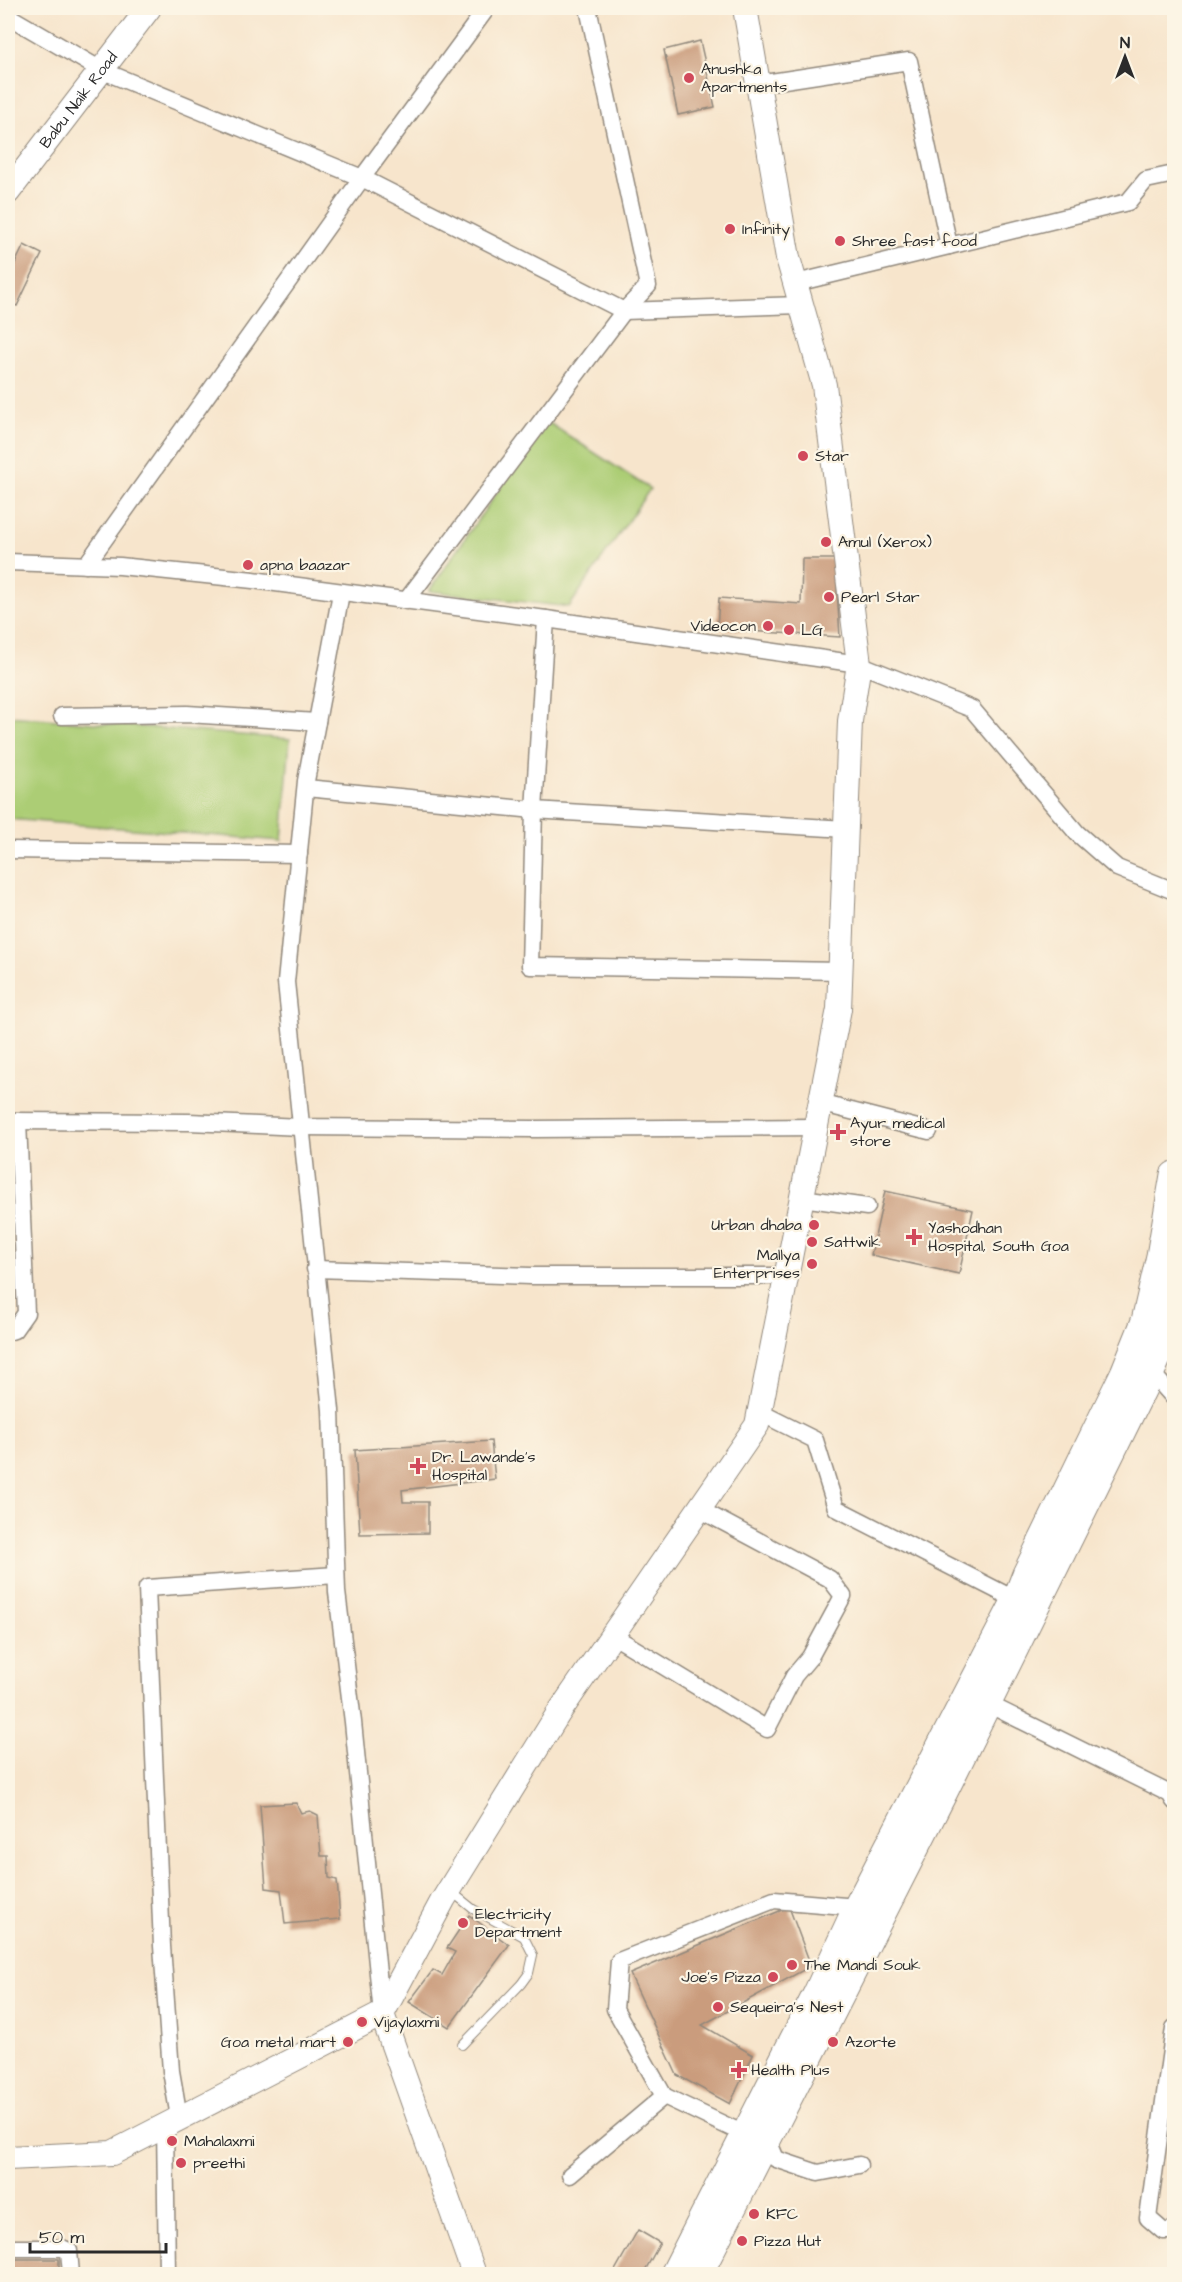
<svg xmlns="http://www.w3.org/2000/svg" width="1182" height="2282" viewBox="0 0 1182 2282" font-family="'Architects Daughter',sans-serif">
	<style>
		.green { fill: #accd75; stroke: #6c7c50; stroke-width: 1.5 }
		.building { fill: #ca9c7d }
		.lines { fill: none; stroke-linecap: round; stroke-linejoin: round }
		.lane-casing { stroke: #91887c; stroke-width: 10 }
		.street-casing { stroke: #91887c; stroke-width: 19 }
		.secondary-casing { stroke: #91887c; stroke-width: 26 }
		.primary-casing { stroke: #91887c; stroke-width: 29 }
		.lane { stroke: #fff; stroke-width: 8 }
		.street { stroke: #fff; stroke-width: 16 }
		.secondary { stroke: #fff; stroke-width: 24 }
		.primary { stroke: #fff; stroke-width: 27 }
		.poi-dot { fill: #d1495b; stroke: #fcf5e5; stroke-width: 2 }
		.labels { text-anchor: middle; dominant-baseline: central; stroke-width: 4.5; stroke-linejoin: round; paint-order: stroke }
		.poi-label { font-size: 16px; fill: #2b2b2b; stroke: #fcf5e5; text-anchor: start }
		.street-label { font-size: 16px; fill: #2b2b2b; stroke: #fcf5e5 }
	</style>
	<rect width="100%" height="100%" fill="#fcf5e5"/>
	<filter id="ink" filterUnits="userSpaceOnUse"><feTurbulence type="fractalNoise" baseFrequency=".0167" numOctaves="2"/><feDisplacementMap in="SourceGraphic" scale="12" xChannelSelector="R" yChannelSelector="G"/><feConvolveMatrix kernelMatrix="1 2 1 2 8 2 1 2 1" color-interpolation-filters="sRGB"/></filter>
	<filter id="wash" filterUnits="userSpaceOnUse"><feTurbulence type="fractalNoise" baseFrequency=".008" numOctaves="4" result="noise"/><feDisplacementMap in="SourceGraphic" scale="24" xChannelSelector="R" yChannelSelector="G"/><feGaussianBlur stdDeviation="1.35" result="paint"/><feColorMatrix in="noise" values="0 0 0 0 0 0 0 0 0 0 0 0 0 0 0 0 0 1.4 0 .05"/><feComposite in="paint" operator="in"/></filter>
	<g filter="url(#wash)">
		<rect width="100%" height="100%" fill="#f7e5cc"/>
		<g class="green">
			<polygon points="546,421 650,489 569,607 429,591"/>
			<polygon points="8,716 290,739 282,841 8,819"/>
		</g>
		<g id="blocks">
			<g class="building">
				<polygon points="700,41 715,107 678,115 664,50"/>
				<polygon points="24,245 42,254 17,306 8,302 8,278"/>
				<polygon points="802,559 835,559 840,637 717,629 719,598 801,604"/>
				<polygon points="885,1191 973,1210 959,1274 871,1255"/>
				<polygon points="491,1441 495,1479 402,1490 403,1502 428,1502 428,1533 360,1534 355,1450"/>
				<polygon points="296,1803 301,1813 310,1811 318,1815 321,1856 328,1856 329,1878 337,1880 340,1919 285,1924 281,1890 266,1888 260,1805"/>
				<polygon points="789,1907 811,1966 702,2025 753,2055 730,2104 677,2075 630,1974"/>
				<polygon points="469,1915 509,1945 449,2027 409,2002 433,1970 442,1975 455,1952 447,1948"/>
				<polygon points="638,2230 660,2243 643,2274 613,2274"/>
				<rect x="11" y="2259" width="48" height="15"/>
			</g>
		</g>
	</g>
	<g filter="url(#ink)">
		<use href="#blocks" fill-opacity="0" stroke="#91887c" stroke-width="1.5"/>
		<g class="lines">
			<defs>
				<polyline id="lane" points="452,1892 473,1909 524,1937 533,1955 529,1973 521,1984 462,2045"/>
				<g id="street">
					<polyline points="588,8 648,286 624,311"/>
					<polyline points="8,16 101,70 362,178 86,565"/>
					<polyline points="758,84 909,61 949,246 796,283"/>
					<polyline points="949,246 1128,202 1146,180 1174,174"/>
					<polyline points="624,311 801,305"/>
					<polyline points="8,562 120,566 253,580 546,619 859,664 972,709 1077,833 1117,868 1174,891"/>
					<polyline points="341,593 306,781 286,982 331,1410 337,1592 353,1722 382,2014"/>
					<polyline points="406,601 624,311 362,178 487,8"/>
					<polyline points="546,619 534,810 530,966 841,971"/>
					<polyline points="62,716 187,714 317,722"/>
					<polyline points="306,788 534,810 846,829"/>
					<polyline points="8,850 299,854"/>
					<polyline points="820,1103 929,1131"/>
					<polyline points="8,1121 189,1122 300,1127 534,1129 816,1127"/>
					<polyline points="802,1198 867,1207"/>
					<polyline points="315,1269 530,1276 786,1276"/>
					<polyline points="8,1332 14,1330 26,1313 18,1121"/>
					<polyline points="1151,1372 1174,1398"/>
					<polyline points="759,1412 815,1440 836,1508 1016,1600"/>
					<polyline points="612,1635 767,1729 794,1676 810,1657 843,1596 830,1579 699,1509"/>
					<polyline points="988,1704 1170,1794 1174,1801"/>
					<polyline points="1174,2028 1148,2218 1163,2231 1174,2231"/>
					<polyline points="179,2117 171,2071 162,1946 147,1588 336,1575"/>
					<polyline points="165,2124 167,2274"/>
					<polyline points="744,2134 664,2096 615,2009 619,1961 774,1900 857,1907"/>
					<polyline points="768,2140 776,2159 818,2173 859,2165"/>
					<polyline points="570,2175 664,2096"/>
					<polyline points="8,2248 62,2248 69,2251 71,2274"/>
				</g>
				<g id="secondary">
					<path id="s1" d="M 8,192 L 149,8"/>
					<polyline points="382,2014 474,2274"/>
					<polyline points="8,2158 112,2153 382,2014 443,1900 558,1714 757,1425 839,1009 850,721 859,664 824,385 788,258 745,8"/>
				</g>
				<g id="primary">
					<polyline points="674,2274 817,1993 857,1907 1016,1600 1026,1574 1124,1373 1145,1321 1160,1256 1174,1175"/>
					<polyline points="699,2274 945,1790 1151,1372 1159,1354 1174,1300"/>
				</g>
			</defs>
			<use href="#lane" class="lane-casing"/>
			<use href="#street" class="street-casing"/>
			<use href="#secondary" class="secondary-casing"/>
			<use href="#primary" class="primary-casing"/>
			<use href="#lane" class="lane"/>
			<use href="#street" class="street"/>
			<use href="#secondary" class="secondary"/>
			<use href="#primary" class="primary"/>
		</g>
	</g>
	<g class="poi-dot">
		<circle cx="689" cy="78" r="6"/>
		<circle cx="730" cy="229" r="6"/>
		<circle cx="840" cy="241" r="6"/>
		<circle cx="803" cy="456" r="6"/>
		<circle cx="826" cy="542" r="6"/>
		<circle cx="248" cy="565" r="6"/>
		<circle cx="829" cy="597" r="6"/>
		<circle cx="768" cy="626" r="6"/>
		<circle cx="789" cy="630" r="6"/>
		<path d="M835 1123h6v6h6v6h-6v6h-6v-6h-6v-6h6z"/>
		<circle cx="814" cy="1225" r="6"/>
		<path d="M911 1228h6v6h6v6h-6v6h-6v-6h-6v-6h6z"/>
		<circle cx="812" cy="1242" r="6"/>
		<circle cx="812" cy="1264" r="6"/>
		<path d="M415 1457h6v6h6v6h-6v6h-6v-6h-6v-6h6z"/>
		<circle cx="463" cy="1923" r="6"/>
		<circle cx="792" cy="1965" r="6"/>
		<circle cx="773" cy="1977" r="6"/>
		<circle cx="718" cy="2007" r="6"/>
		<circle cx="362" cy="2022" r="6"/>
		<circle cx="348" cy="2042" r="6"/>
		<circle cx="833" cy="2042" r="6"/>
		<path d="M736 2061h6v6h6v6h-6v6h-6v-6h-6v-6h6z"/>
		<circle cx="172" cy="2141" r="6"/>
		<circle cx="181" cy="2163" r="6"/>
		<circle cx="754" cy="2214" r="6"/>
		<circle cx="742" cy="2241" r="6"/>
	</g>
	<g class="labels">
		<g class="poi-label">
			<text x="701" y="69">Anushka<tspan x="701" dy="18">Apartments</tspan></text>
			<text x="742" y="229">Infinity</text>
			<text x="852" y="241">Shree fast food</text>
			<text x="815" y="456">Star</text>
			<text x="838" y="542">Amul (Xerox)</text>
			<text x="260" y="565">apna baazar</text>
			<text x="841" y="597">Pearl Star</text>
			<text x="756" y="626" text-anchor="end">Videocon</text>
			<text x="801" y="630">LG</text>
			<text x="850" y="1123">Ayur medical<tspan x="850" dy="18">store</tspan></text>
			<text x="802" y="1225" text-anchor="end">Urban dhaba</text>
			<text x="928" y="1228">Yashodhan<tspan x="928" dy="18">Hospital, South Goa</tspan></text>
			<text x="824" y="1242">Sattwik</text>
			<text x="800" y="1255" text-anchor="end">Mallya<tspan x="800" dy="18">Enterprises</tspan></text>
			<text x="432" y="1457">Dr. Lawande's<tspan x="432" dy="18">Hospital</tspan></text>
			<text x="475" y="1914">Electricity<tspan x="475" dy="18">Department</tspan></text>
			<text x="804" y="1965">The Mandi Souk</text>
			<text x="761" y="1977" text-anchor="end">Joe's Pizza</text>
			<text x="730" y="2007">Sequeira's Nest</text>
			<text x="374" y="2022">Vijaylaxmi</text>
			<text x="336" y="2042" text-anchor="end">Goa metal mart</text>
			<text x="845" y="2042">Azorte</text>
			<text x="751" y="2070">Health Plus</text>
			<text x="184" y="2141">Mahalaxmi</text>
			<text x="193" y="2163">preethi</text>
			<text x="766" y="2214">KFC</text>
			<text x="754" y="2241">Pizza Hut</text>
		</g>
		<g class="street-label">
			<text stroke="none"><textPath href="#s1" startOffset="116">Babu Naik Road</textPath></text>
		</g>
	</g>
	<rect width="1182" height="2282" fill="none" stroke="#fcf5e5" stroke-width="30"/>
	<g transform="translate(1125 57)" stroke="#fcf5e5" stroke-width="4.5" paint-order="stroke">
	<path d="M0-4.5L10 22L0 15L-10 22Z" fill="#2b2b2b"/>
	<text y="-9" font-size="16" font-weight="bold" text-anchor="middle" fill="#2b2b2b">N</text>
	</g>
	<path d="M30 2243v9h136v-9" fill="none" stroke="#2b2b2b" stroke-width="3"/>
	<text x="39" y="2243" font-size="18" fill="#2b2b2b" stroke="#fcf5e5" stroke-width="4.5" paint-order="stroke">50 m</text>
</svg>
